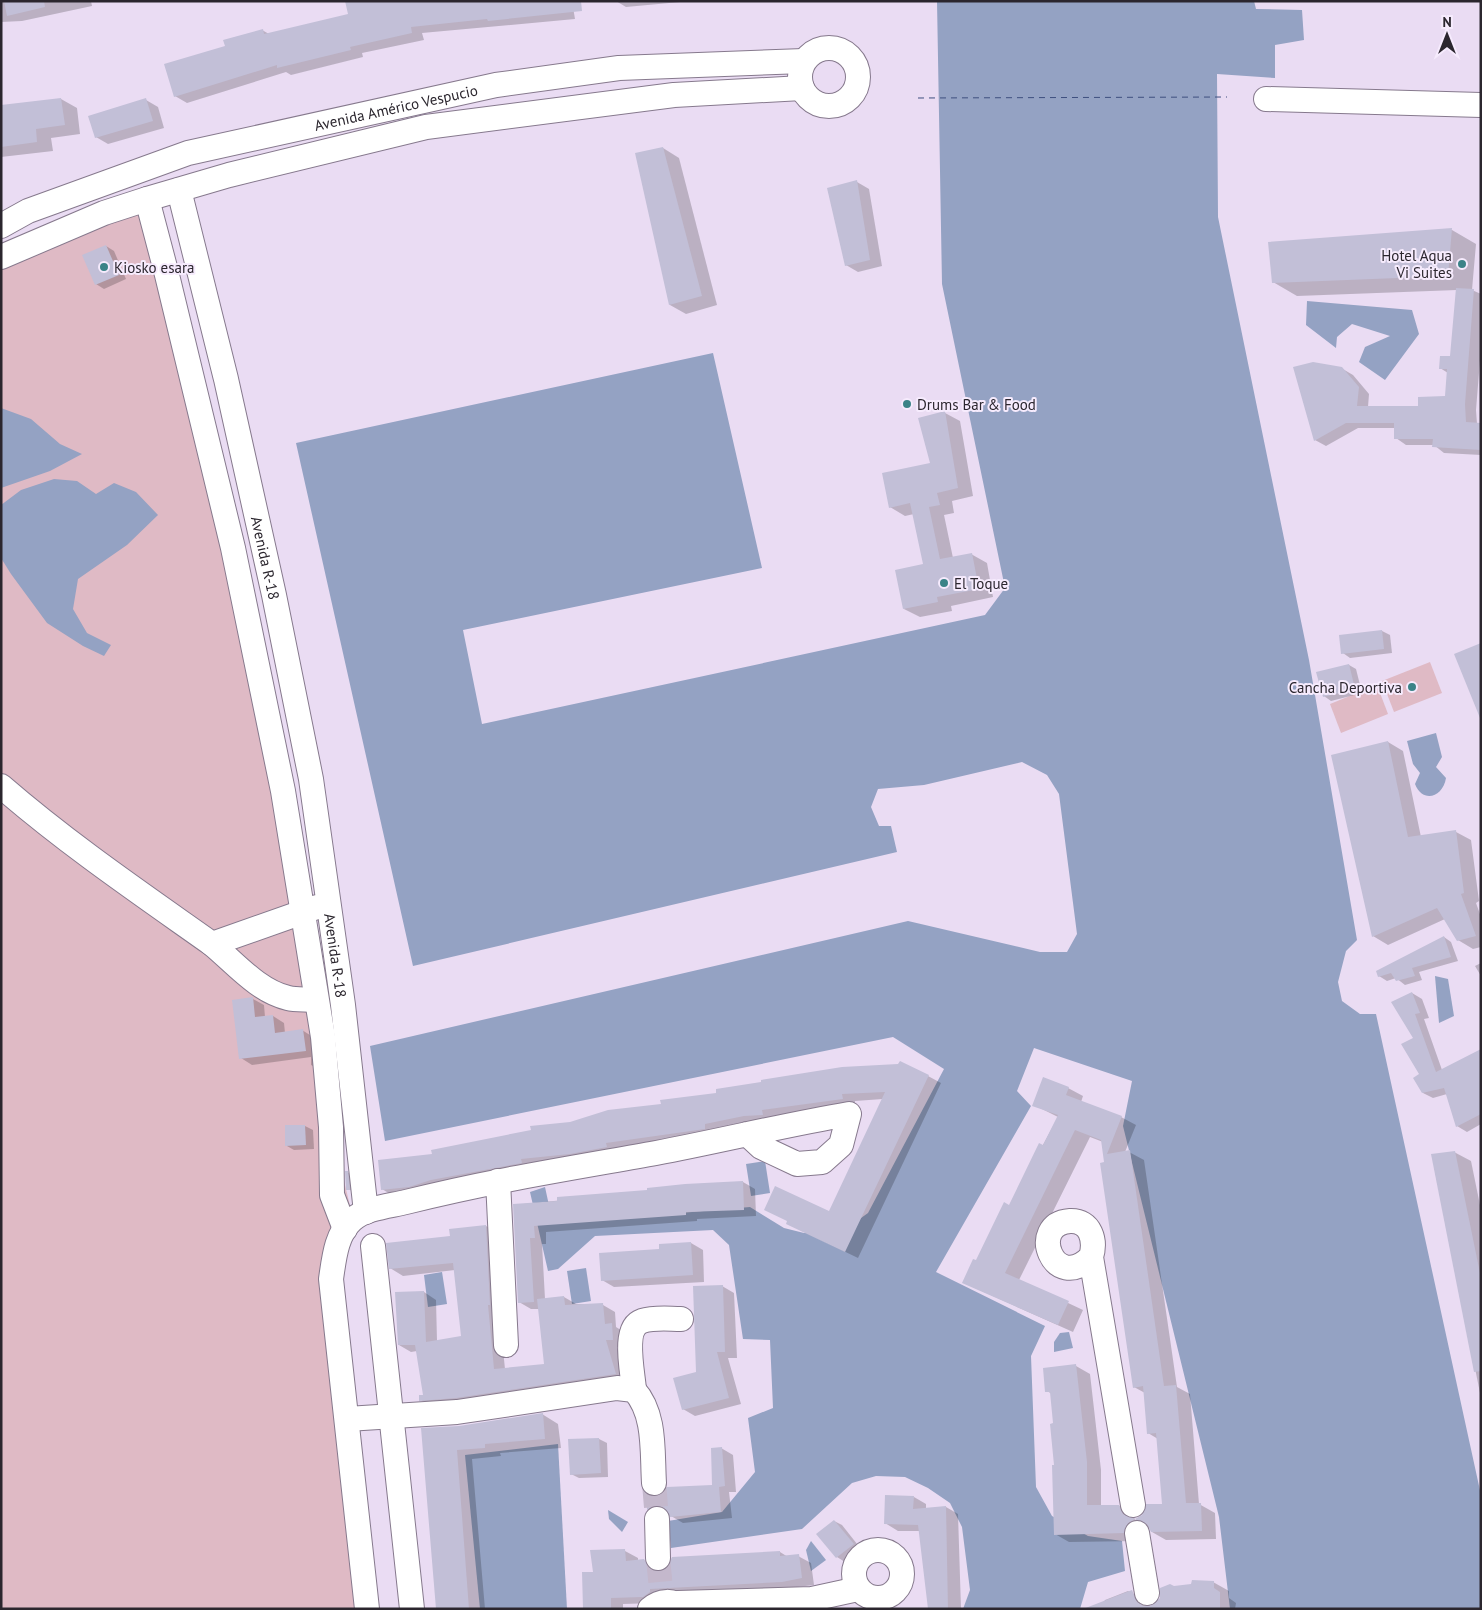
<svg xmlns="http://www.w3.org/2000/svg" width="1482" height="1610" viewBox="0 0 1482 1610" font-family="'PT Sans',sans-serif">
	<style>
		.green { fill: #dfbac5 }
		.water { fill: #94a2c3 }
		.shadow { fill: #0003 }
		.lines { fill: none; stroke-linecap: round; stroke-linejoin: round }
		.ferry { stroke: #3e4f7f; stroke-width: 1; stroke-dasharray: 6 5; stroke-linecap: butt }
		.building { fill: #c2bfd7 }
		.minor-tunnel { stroke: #c4b8cc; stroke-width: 24; stroke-dasharray: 24 12; stroke-linecap: butt }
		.minor-casing { stroke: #86798d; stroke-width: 26 }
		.minor { stroke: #fff; stroke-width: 24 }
		.poi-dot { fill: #3b8387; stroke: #f6ebfd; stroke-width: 2 }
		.labels { text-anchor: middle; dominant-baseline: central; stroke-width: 4; stroke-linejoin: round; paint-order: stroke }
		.street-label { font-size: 15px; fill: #2b262e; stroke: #f6ebfd }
		.poi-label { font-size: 15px; fill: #2b262e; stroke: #f6ebfd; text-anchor: start }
	</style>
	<rect width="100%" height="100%" fill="#eadcf3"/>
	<g class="green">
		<polygon points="147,199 233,548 331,1127 353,1218 335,1253 367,1609 1,1609 1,257"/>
		<polygon points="1430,662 1442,693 1394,712 1382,681"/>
		<polygon points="1377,685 1388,714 1341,733 1330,704"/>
	</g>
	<g class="water">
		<polygon points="937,1 1254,1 1256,9 1302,10 1304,40 1275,45 1275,78 1217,74 1218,217 1309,660 1357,940 1346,951 1338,982 1342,1001 1360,1014 1376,1014 1481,1495 1481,1609 1230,1609 1219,1517 1123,1126 1132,1081 1034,1048 1017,1091 1031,1106 936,1272 1045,1326 1031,1356 1036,1487 1052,1516 1088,1536 1122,1541 1125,1571 1088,1582 1080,1609 963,1609 970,1590 962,1527 950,1503 928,1488 905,1477 876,1476 852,1483 802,1529 671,1548 668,1521 722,1512 755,1472 748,1418 773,1408 770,1340 743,1339 729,1245 713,1230 595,1236 558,1269 548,1271 530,1192 545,1187 553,1224 750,1207 784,1228 804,1233 843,1231 868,1213 944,1069 893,1037 385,1141 370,1046 908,921 1040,952 1067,952 1077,934 1059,794 1047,775 1022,762 924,785 878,789 871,807 879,826 891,826 897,852 413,966 296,443 713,353 762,568 463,630 482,724 985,615 1005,588 942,284"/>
		<polygon points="1307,301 1412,310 1419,334 1385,380 1359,362 1365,347 1390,336 1352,324 1337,337 1336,348 1306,325"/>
		<polygon points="1,408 31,419 60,444 82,454 50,471 1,488"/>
		<polygon points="54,479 77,481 96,494 114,483 136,492 158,515 127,545 78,579 73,609 87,633 111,645 104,656 83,646 47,623 11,574 1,558 1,505 21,490"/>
		<path d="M 1436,733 L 1442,757 L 1436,767 L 1446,778 C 1443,797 1423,804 1415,784 L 1420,773 L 1413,764 L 1407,741 Z"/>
		<polygon points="1435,976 1448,979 1454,1016 1439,1023"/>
		<polygon points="765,1161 770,1193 751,1196 746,1164"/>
		<polygon points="586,1268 591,1301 572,1304 567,1271"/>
		<polygon points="442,1272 447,1304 428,1307 424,1275"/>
		<polygon points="1069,1332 1073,1348 1054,1352 1054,1342 1060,1333"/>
		<polygon points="558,1444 567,1609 480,1609 465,1455"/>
		<polygon points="608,1510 628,1522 622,1532 609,1519"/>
		<polygon points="811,1541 826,1560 811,1571 806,1550"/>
	</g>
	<g class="shadow">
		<polygon points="1,1 91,1 92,6 22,21 1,22"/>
		<polygon points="572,1 575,19 422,33 424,40 362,53 363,57 291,75 286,72 187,103 175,96 227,47 262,30 269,34 349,15"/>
		<polygon points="616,1 691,1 626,7"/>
		<polygon points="61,99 77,108 80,134 51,138 53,151 1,157 1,107"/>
		<polygon points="146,100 158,107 164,128 108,144 96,137"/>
		<polygon points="663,148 679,158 717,305 686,314 670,305"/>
		<polygon points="857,182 869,189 882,266 858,272 846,265"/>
		<polygon points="1452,230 1476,244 1472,290 1481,294 1481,348 1476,410 1477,424 1481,424 1481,455 1444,453 1434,445 1406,445 1396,438 1396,428 1358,428 1326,446 1315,440 1341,368 1353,375 1369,394 1368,407 1420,407 1446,398 1448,373 1440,368 1452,358 1457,290 1297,296 1273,282 1270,243"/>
		<polygon points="106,246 114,251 126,279 104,289 96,284"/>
		<polygon points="945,413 960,421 973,496 952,501 954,513 944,515 953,558 971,554 987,563 993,597 951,606 952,611 920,617 904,609 924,565 914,514 905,516 890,507 932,464"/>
		<polygon points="1382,631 1390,635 1392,653 1350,658 1343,653"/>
		<polygon points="1349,665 1356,669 1362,693 1331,701 1324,696"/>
		<polygon points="1388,742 1403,751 1421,837 1456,832 1471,840 1479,901 1476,903 1481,917 1481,947 1473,949 1458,940 1445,919 1388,945 1373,936"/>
		<polygon points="1444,937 1451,942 1458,961 1419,972 1422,980 1405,985 1396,978 1387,981 1379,976"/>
		<polygon points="1481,963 1481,976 1475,966"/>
		<polygon points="1412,993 1422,999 1429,1018 1424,1019 1442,1070 1481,1058 1481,1124 1467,1132 1457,1126 1447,1094 1433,1098 1423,1093 1414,1039"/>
		<polygon points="253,999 264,1005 265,1017 273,1016 284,1023 285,1033 302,1030 313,1037 315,1067 311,1065 311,1057 252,1065 241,1058"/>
		<polygon points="928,1076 941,1083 858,1258 800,1230 829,1213 883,1099 855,1101 855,1106 395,1197 382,1189 434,1155"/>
		<polygon points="1068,1088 1083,1096 1081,1102 1121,1117 1136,1125 1125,1152 1129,1152 1144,1160 1177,1387 1190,1394 1199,1504 1215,1513 1216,1539 1166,1540 1152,1532 1150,1527 1142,1531 1138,1541 1069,1542 1055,1534 1055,1424 1052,1394 1047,1391 1076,1366 1090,1374 1101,1470 1101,1506 1119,1506 1133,1514 1135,1520 1164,1505 1158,1439 1148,1433 1145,1393 1134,1387 1103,1142 1090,1137 1019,1280 1083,1310 1073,1332 964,1283 1010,1206 1058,1117 1034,1105"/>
		<polygon points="286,1126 305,1126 313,1130 314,1149 294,1150 287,1146"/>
		<polygon points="1454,1152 1471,1161 1481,1210 1481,1398 1432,1155"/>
		<polygon points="347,1172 351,1174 353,1191 347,1189"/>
		<polygon points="743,1182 755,1189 756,1216 697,1219 697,1221 546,1232 546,1244 542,1244 545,1299 564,1297 576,1304 603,1305 615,1312 616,1327 624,1332 625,1346 617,1347 628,1381 433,1407 421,1400 425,1396 417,1351 411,1352 399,1345 424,1292 436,1300 437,1341 462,1337 455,1270 403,1276 390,1268 451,1237 450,1230 486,1226 498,1233 499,1311 505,1369 545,1365 540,1309 531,1309 519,1302 514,1205"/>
		<polygon points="691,1243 703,1250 704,1282 614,1287 602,1280"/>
		<polygon points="722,1286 734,1293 737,1358 728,1358 741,1404 695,1416 683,1409 697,1373"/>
		<polygon points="542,1414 558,1424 561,1448 500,1453 501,1456 472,1459 485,1609 437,1609 459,1427"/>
		<polygon points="599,1439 607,1443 608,1477 579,1478 571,1474"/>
		<polygon points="721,1448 733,1455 736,1492 729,1492 732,1518 683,1523 671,1516 668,1511 659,1516 648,1509 655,1498 713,1486"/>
		<polygon points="914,1497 926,1504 926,1509 946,1507 958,1514 961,1609 929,1609 920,1531 898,1531 885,1523"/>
		<polygon points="834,1521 842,1525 861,1549 845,1562 837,1557"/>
		<polygon points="625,1551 638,1558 638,1561 644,1561 657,1568 660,1572 780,1552 788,1557 798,1556 811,1563 814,1585 656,1603 623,1604 623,1609 584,1609 595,1573"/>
		<polygon points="1213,1582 1229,1591 1229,1598 1236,1603 1235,1609 1101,1609 1105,1600 1128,1591 1148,1601 1151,1607 1174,1587"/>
	</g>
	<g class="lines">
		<polyline class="ferry" points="918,98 1227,97"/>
	</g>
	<g class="building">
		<polygon points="4,1 44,1 45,7 7,16"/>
		<polygon points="345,1 581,1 582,11 488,21 487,19 411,27 412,33 350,47 351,50 277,68 277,65 174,97 164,64 225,46 223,40 263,29 264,34 348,14"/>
		<polygon points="61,98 65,125 36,129 37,142 1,147 1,105"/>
		<polygon points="146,98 153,121 95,138 88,116"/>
		<polygon points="663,147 702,296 669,305 635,153"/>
		<polygon points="857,180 870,260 845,266 827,188"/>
		<polygon points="1452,228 1448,276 1272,283 1268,242"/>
		<polygon points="106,245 119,275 95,285 82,255"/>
		<polygon points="1456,288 1474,289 1465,404 1466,422 1481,423 1481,450 1432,447 1433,439 1394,439 1394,423 1346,423 1314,441 1293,367 1313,362 1342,367 1359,387 1357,406 1418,406 1418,397 1445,396 1447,369 1439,369 1440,356 1450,356"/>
		<polygon points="945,411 958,488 937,493 940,505 929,507 940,559 972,553 979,589 937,597 938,602 903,609 895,570 923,564 910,503 889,508 882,473 930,463 918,418"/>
		<polygon points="1382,630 1384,649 1341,654 1339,635"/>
		<polygon points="1481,643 1481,718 1480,718 1454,654"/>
		<polygon points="1349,664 1355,689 1323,697 1316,672"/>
		<polygon points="1388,741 1408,837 1456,830 1464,893 1461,894 1476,936 1457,941 1437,908 1372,937 1331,755"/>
		<polygon points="1444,936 1451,957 1412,968 1415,976 1396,981 1391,973 1378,977 1376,971"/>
		<polygon points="1412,992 1420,1013 1415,1014 1436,1072 1481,1049 1481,1114 1456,1127 1444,1088 1422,1093 1413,1078 1419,1074 1401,1044 1413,1038 1391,1002"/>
		<polygon points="253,997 255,1017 273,1015 275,1033 303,1029 306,1051 239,1059 232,1000"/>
		<polygon points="900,1061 929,1075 845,1252 786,1224 787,1221 764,1210 775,1186 829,1211 885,1092 842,1094 843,1099 762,1110 763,1115 744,1116 705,1124 705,1129 606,1143 607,1147 570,1154 521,1159 522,1163 431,1180 409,1187 381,1190 378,1160 432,1154 431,1150 531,1130 530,1126 570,1122 608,1110 661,1104 660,1100 716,1093 716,1089 761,1082 761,1080 842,1067 898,1064"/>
		<polygon points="1043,1077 1069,1087 1066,1095 1122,1116 1107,1154 1130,1150 1164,1386 1176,1385 1186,1503 1201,1503 1202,1531 1151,1532 1147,1524 1135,1519 1128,1523 1124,1533 1054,1535 1052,1465 1054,1465 1050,1424 1053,1423 1050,1392 1045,1392 1043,1368 1076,1364 1087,1462 1087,1505 1119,1505 1123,1514 1135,1519 1142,1515 1146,1504 1162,1504 1156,1433 1147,1434 1143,1386 1133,1388 1100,1163 1104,1162 1101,1140 1075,1130 1005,1273 1069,1301 1058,1325 962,1283 973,1259 976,1260 1004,1202 1009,1205 1039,1143 1043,1145 1058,1115 1032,1106"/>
		<polygon points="285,1125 305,1125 306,1145 285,1146"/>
		<polygon points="1455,1151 1481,1278 1481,1371 1474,1372 1431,1154"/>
		<polygon points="345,1171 348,1171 350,1190 346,1190"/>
		<polygon points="743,1181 744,1210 686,1212 686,1215 534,1226 535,1238 530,1238 534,1302 518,1303 513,1204 557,1201 557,1197 647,1190 647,1188 685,1184"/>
		<polygon points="486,1225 490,1305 488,1305 494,1369 544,1364 537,1299 564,1296 565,1305 603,1303 605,1324 612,1323 613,1340 606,1340 616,1374 456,1398 419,1401 419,1395 423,1395 415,1345 398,1345 395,1292 424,1291 426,1342 461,1336 453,1263 389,1269 386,1243 450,1236 449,1229"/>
		<polygon points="691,1242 693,1275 601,1281 599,1253 659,1249 659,1244"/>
		<polygon points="723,1285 725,1352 717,1352 729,1398 682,1410 673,1378 696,1372 693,1286"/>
		<polygon points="543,1413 545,1439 485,1444 485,1448 457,1450 469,1609 436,1609 421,1428 459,1426"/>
		<polygon points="599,1438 601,1473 570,1475 568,1439"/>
		<polygon points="722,1447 725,1486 719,1487 721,1512 670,1517 663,1507 656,1505 647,1510 646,1493 655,1497 662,1494 667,1487 712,1485 711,1448"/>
		<polygon points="885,1495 914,1496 913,1509 946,1506 948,1609 928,1609 918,1525 884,1524"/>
		<polygon points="834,1520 854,1544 836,1558 816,1534"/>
		<polygon points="625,1549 626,1561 644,1559 651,1570 658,1572 666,1569 672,1557 780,1551 780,1556 799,1554 802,1578 782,1582 650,1589 650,1592 643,1597 611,1598 611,1609 583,1609 582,1572 593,1572 590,1550"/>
		<polygon points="1192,1580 1214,1581 1214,1588 1220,1592 1220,1609 1083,1609 1132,1590 1137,1602 1143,1606 1150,1606 1160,1598 1160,1588 1170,1584 1174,1586 1191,1584"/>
	</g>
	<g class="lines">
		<g class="minor-tunnel">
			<polyline points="654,1483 657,1519"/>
			<polyline points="658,1558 661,1589"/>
		</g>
		<defs>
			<g id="minor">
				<circle cx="829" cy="77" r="29"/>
				<polyline points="1266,99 1481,105"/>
				<path id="s1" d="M 179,190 L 226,379 L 274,595 L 311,779 L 343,1005 L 366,1212"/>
				<polyline points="147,199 167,275 233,548 283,791 323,1037 331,1127 332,1195 345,1229"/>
				<path id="s2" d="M 1,226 L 28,211 L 188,153 L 496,85 L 619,68 L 804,61"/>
				<polyline points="1,257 104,213 147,199 229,175 426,127 674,95 802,88"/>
				<path d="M 1,786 C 68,844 140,893 212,944 L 317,907"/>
				<path d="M 212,944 C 235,963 258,991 288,998 C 296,1000 306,999 315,1000"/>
				<polyline points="498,1181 506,1345"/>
				<polyline points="373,1246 412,1609"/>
				<path d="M 1091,1257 C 1054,1294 1027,1224 1070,1221 C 1091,1220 1096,1241 1091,1257 L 1133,1505"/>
				<path d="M 634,1390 C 633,1373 622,1328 642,1321 C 655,1317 669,1319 681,1319"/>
				<path d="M 347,1419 L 457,1412 L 617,1388 L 634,1390 C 656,1414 652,1452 654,1483"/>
				<polyline points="657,1519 658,1558"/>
				<polyline points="1137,1533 1147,1593"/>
				<circle cx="878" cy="1574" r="24"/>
				<polyline points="678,1603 812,1599 858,1589"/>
				<path d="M 367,1609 L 331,1279 C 334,1259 336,1234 352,1220 C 365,1208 390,1206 406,1202 C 489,1181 572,1168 656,1153 C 720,1141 784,1125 849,1114 L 841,1145 L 822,1162 L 797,1164 L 761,1147 L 747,1134"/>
				<path d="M 650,1609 C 660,1600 673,1599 684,1609"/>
			</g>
		</defs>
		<use href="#minor" class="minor-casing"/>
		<use href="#minor" class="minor"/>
	</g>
	<g class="poi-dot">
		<circle cx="1462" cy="264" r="5"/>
		<circle cx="104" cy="267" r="5"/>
		<circle cx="907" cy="404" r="5"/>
		<circle cx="944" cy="583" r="5"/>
		<circle cx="1412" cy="687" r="5"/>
	</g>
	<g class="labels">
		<g class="street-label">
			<text stroke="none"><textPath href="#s2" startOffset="414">Avenida Américo Vespucio</textPath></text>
			<text stroke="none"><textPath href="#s1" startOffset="378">Avenida R-18</textPath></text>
			<text stroke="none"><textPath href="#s1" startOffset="782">Avenida R-18</textPath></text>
		</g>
		<g class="poi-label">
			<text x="1452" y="255" text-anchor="end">Hotel Aqua<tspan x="1452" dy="17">Vi Suites</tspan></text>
			<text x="114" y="267">Kiosko esara</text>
			<text x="917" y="404">Drums Bar &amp; Food</text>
			<text x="954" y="583">El Toque</text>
			<text x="1402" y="687" text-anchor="end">Cancha Deportiva</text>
		</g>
	</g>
	<rect width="1482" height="1610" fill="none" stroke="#2b262e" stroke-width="5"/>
	<g transform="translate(1447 35)" stroke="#f6ebfd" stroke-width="4" paint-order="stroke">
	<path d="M0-4L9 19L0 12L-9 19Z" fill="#2b262e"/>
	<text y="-8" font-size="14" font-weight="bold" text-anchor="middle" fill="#2b262e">N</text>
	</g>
</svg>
